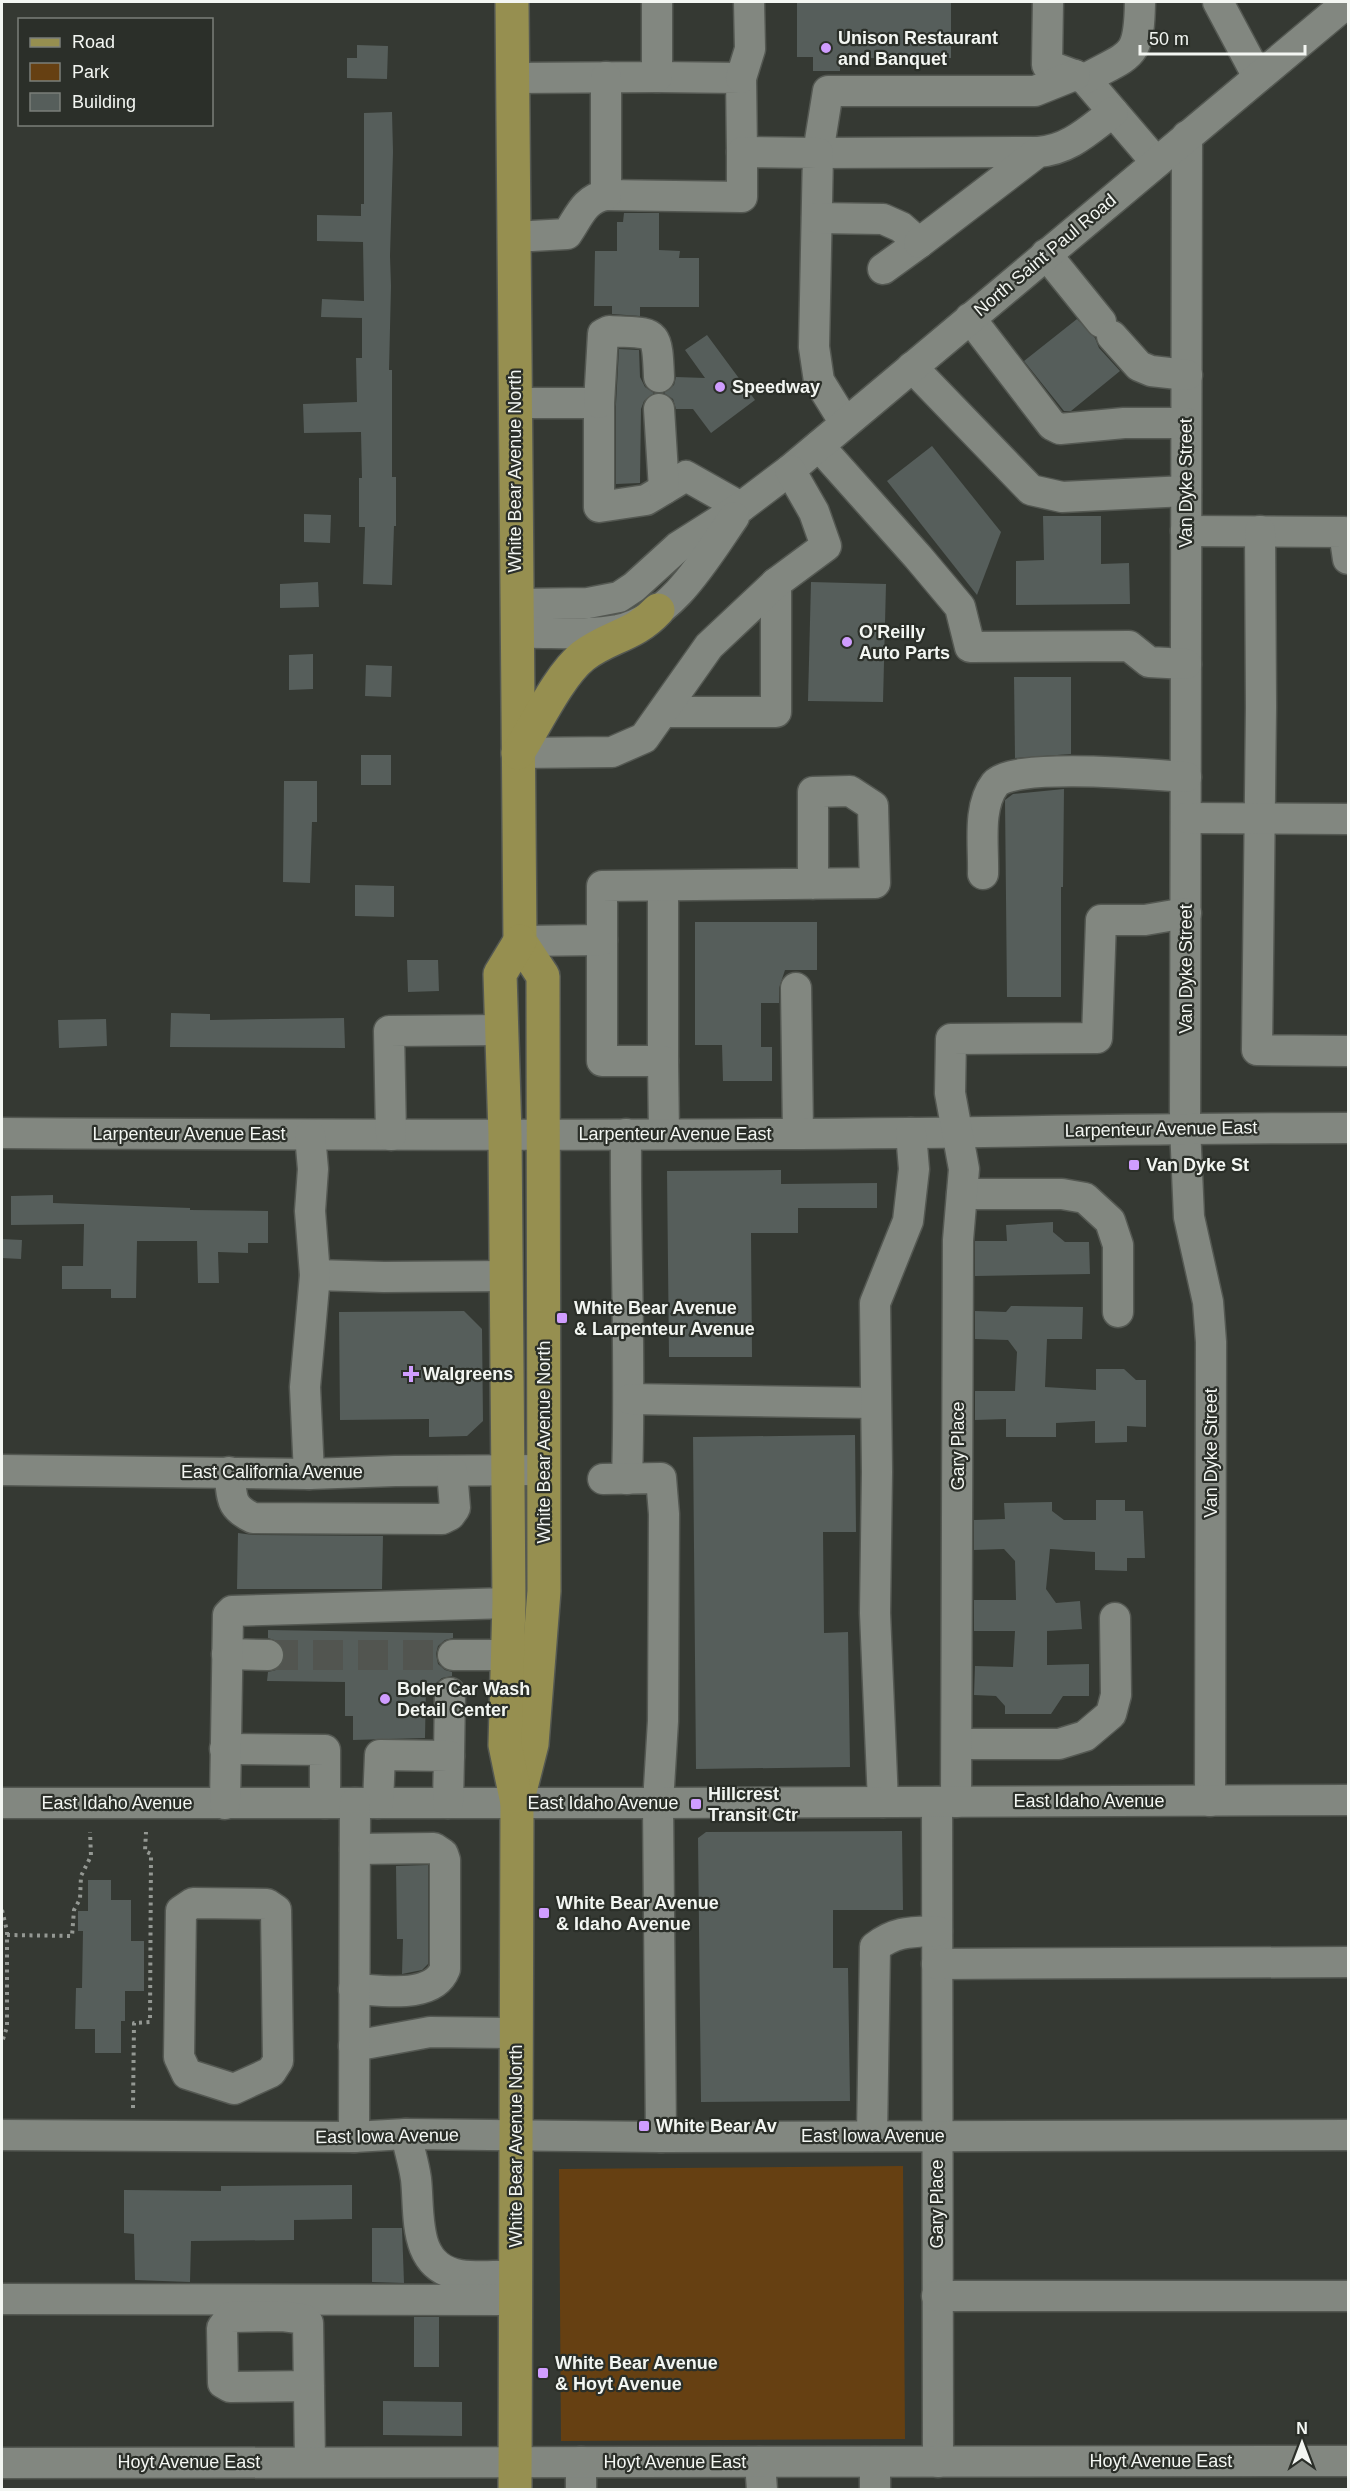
<svg xmlns="http://www.w3.org/2000/svg" width="1350" height="2491" viewBox="0 0 1350 2491" font-family="Arial,sans-serif">
	<style>
		.green { fill: #664012 }
		.building { fill: #565e5b }
		.lines { fill: none; stroke-linecap: round; stroke-linejoin: round }
		.minor-tunnel { stroke: #525550; stroke-width: 30; stroke-dasharray: 30 15; stroke-linecap: butt }
		.minor-casing { stroke: #545852; stroke-width: 33 }
		.major-casing { stroke: #545852; stroke-width: 36 }
		.path { stroke: #949893; stroke-width: 4; stroke-dasharray: 3 4.5; stroke-linecap: butt }
		.minor { stroke: #828780; stroke-width: 30 }
		.major { stroke: #968f50; stroke-width: 33 }
		.poi-dot { fill: #d09dff; stroke: #2b2f29; stroke-width: 2 }
		.labels { text-anchor: middle; dominant-baseline: central; stroke-width: 4.5; stroke-linejoin: round; paint-order: stroke }
		.poi-label { font-size: 18px; font-weight: bold; fill: #f3f6f2; stroke: #2b2f29; text-anchor: start }
		.street-label { font-size: 18px; fill: #f3f6f2; stroke: #2b2f29 }
	</style>
	<rect width="100%" height="100%" fill="#353933"/>
	<polygon class="green" points="903,2166 905,2439 561,2441 559,2169"/>
	<g class="building">
		<polygon points="797,2 951,2 951,58 840,58 840,71 813,71 813,57 797,57"/>
		<polygon points="357,45 388,46 387,79 347,78 347,58 357,58"/>
		<polygon points="392,112 393,152 390,256 391,286 389,370 392,370 392,477 396,477 396,526 394,526 392,585 363,584 365,527 359,527 359,478 362,478 361,432 304,433 303,404 357,402 356,358 362,358 362,318 321,317 322,299 364,301 363,242 317,241 317,215 361,216 361,204 364,204 364,113"/>
		<polygon points="624,213 659,213 659,250 680,251 679,258 699,258 699,307 640,307 640,316 612,314 612,306 594,306 595,251 617,251 617,222 623,222"/>
		<polygon points="1077,319 1095,338 1099,348 1120,371 1071,411 1064,411 1024,361"/>
		<polygon points="707,335 755,400 711,433 693,409 676,409 673,399 664,393 674,385 676,377 705,378 685,350"/>
		<polygon points="619,349 639,350 640,377 645,387 654,393 644,401 641,409 640,483 616,484 616,404"/>
		<polygon points="932,446 1001,532 977,595 887,481"/>
		<polygon points="304,514 331,515 330,543 304,542"/>
		<polygon points="1043,516 1101,516 1101,564 1129,563 1130,604 1016,605 1016,561 1044,560"/>
		<polygon points="318,582 319,607 280,608 280,584"/>
		<polygon points="811,582 886,584 883,702 808,701"/>
		<polygon points="313,654 313,689 289,690 289,655"/>
		<polygon points="366,665 392,666 391,697 365,696"/>
		<polygon points="1014,677 1071,677 1071,754 1015,758"/>
		<rect x="361" y="755" width="30" height="30"/>
		<polygon points="284,781 317,781 317,822 312,822 310,883 283,882"/>
		<polygon points="1064,789 1063,887 1061,887 1061,997 1007,997 1005,800 1013,794"/>
		<polygon points="355,885 394,886 394,917 355,916"/>
		<polygon points="695,922 817,922 817,970 785,970 779,988 779,1003 761,1003 761,1047 772,1047 772,1081 723,1081 722,1045 695,1045"/>
		<polygon points="407,960 438,960 439,991 408,992"/>
		<polygon points="171,1013 210,1014 210,1020 344,1018 345,1048 170,1047"/>
		<polygon points="106,1019 107,1046 59,1048 58,1020"/>
		<polygon points="781,1170 781,1184 877,1183 877,1208 798,1208 798,1233 751,1233 752,1357 669,1357 667,1171"/>
		<polygon points="53,1195 53,1203 190,1208 190,1210 268,1211 268,1243 248,1243 248,1253 218,1252 219,1283 198,1283 197,1241 137,1241 136,1298 111,1298 111,1289 62,1289 62,1266 83,1266 84,1224 11,1225 11,1196"/>
		<polygon points="1053,1222 1053,1232 1065,1242 1089,1242 1090,1274 975,1276 975,1241 1007,1241 1006,1225"/>
		<polygon points="2,1239 22,1240 21,1259 2,1258"/>
		<polygon points="1011,1306 1083,1307 1082,1339 1047,1339 1045,1387 1096,1390 1096,1369 1124,1369 1136,1380 1146,1380 1146,1427 1127,1426 1127,1442 1095,1443 1095,1421 1056,1423 1056,1437 1006,1437 1006,1419 975,1420 975,1391 1015,1391 1017,1352 1008,1340 975,1339 975,1311 1006,1312"/>
		<polygon points="464,1311 482,1329 483,1421 467,1436 429,1437 429,1419 340,1420 339,1312"/>
		<polygon points="855,1435 856,1532 823,1532 824,1633 848,1632 850,1767 696,1769 693,1437"/>
		<polygon points="1096,1500 1125,1500 1125,1511 1143,1511 1145,1558 1127,1558 1127,1571 1095,1570 1095,1552 1050,1549 1046,1589 1056,1603 1080,1601 1082,1629 1047,1631 1047,1665 1089,1664 1089,1696 1063,1696 1051,1714 1005,1714 1005,1706 996,1696 974,1695 975,1666 1013,1667 1015,1631 974,1631 974,1600 1016,1600 1015,1561 1004,1549 974,1550 974,1520 1005,1519 1004,1503 1052,1502 1052,1511 1064,1520 1096,1520"/>
		<polygon points="238,1533 253,1535 383,1536 382,1589 237,1589"/>
		<polygon points="268,1630 453,1633 453,1638 445,1640 438,1646 436,1654 438,1664 445,1670 452,1672 452,1676 442,1678 436,1683 426,1683 425,1738 353,1740 353,1716 345,1716 345,1682 267,1681 268,1672 276,1670 282,1664 285,1655 283,1646 277,1641 268,1638"/>
		<polygon points="902,1831 903,1910 833,1910 833,1968 848,1968 850,2101 701,2102 698,1838 706,1832"/>
		<polygon points="428,1865 428,1964 422,1970 402,1974 403,1939 397,1939 396,1866"/>
		<polygon points="88,1880 111,1880 111,1900 131,1900 131,1941 144,1941 144,1991 125,1991 125,2021 121,2021 121,2053 95,2053 95,2029 75,2029 76,1988 82,1988 83,1931 78,1931 78,1911 88,1911"/>
		<polygon points="352,2185 352,2219 294,2220 294,2240 191,2241 190,2282 135,2280 134,2234 124,2233 124,2190 221,2191 221,2186"/>
		<polygon points="372,2228 402,2228 404,2283 372,2282"/>
		<rect x="414" y="2317" width="25" height="50"/>
		<polygon points="383,2401 462,2402 462,2436 383,2435"/>
	</g>
	<g class="lines">
		<polyline class="minor-tunnel" points="268,1655 453,1655"/>
		<defs>
			<g id="minor">
				<polyline points="1048,2 1047,65 1085,79 1156,162"/>
				<polyline points="1218,2 1258,77"/>
				<polyline points="657,77 741,78 742,152"/>
				<polyline points="513,78 657,77 657,2"/>
				<polyline points="741,78 750,49 749,2"/>
				<path d="M 1085,79 C 1132,53 1139,59 1140,2"/>
				<polyline points="1187,136 1185,1127 1189,1217 1208,1302 1211,1342 1210,1801"/>
				<polyline points="1038,152 818,153 828,91 1035,91 1075,75"/>
				<polyline points="606,195 742,197 742,152 818,153 814,347 819,381 845,423"/>
				<polyline points="817,218 883,219 901,227 919,243 883,269"/>
				<path d="M 514,237 L 567,234 C 579,217 584,199 606,195 L 606,77"/>
				<path d="M 919,243 L 1038,152 C 1069,150 1089,130 1113,112"/>
				<polyline points="1046,254 1101,322"/>
				<polyline points="970,318 1052,425 1060,429 1124,423 1186,423"/>
				<polyline points="1112,336 1139,366 1151,371 1187,375"/>
				<polyline points="912,367 1031,490 1062,497 1186,491"/>
				<polyline points="515,403 599,403 599,507 646,500 686,476 741,507"/>
				<path d="M 599,403 L 603,334 L 609,331 C 656,334 657,327 659,377"/>
				<polyline points="659,409 664,489"/>
				<polyline points="819,446 918,557 960,607 970,647 1129,646 1149,662 1186,664"/>
				<polyline points="1186,531 1344,532 1348,559"/>
				<polyline points="1260,531 1261,707 1257,1050 1348,1051"/>
				<polyline points="517,604 588,603 619,597 634,587 678,547 741,507 790,470 1348,2"/>
				<path d="M 517,633 C 550,632 586,636 618,630 C 672,618 705,559 734,517"/>
				<polyline points="663,712 776,712 776,583"/>
				<polyline points="518,753 612,752 644,738 709,646 776,583 826,546 814,512 790,470"/>
				<polyline points="1186,818 1348,819"/>
				<path d="M 983,874 C 984,847 977,807 995,784 C 1012,762 1155,775 1186,777"/>
				<polyline points="663,886 663,1061"/>
				<polyline points="602,940 602,1061 663,1061 664,1134"/>
				<polyline points="520,941 602,940 602,886 875,883 873,806 850,791 813,792 813,884"/>
				<polyline points="796,988 798,1133"/>
				<path d="M 2,1133 C 304,1135 606,1136 909,1133 C 1055,1131 1202,1128 1348,1128"/>
				<path d="M 626,1134 C 625,1249 631,1364 627,1479"/>
				<polyline points="391,1135 389,1031 502,1030"/>
				<polyline points="962,1194 1062,1194 1085,1198 1110,1221 1118,1245 1118,1312"/>
				<polyline points="315,1275 384,1277 506,1276"/>
				<polyline points="630,1399 875,1403"/>
				<polyline points="2,1470 309,1474 395,1471 543,1470"/>
				<path d="M 229,1472 C 233,1497 228,1506 253,1518 L 442,1519 L 450,1515 L 455,1508 L 452,1471"/>
				<polyline points="309,1474 305,1387 315,1275 310,1211 313,1169 310,1135"/>
				<polyline points="603,1479 661,1478 664,1514 663,1721 658,1803 661,2137"/>
				<polyline points="227,1654 268,1655"/>
				<polyline points="453,1655 508,1655"/>
				<polyline points="957,1744 1059,1744 1085,1736 1111,1714 1116,1695 1115,1618"/>
				<polyline points="225,1749 325,1750 325,1803"/>
				<polyline points="449,1756 450,1693"/>
				<polyline points="883,1802 875,1613 877,1472 875,1303 908,1221 914,1169 911,1133"/>
				<polyline points="937,1802 938,2462"/>
				<polyline points="956,1802 958,1240 964,1169 950,1093 951,1039 1097,1038 1101,920 1145,920 1186,913"/>
				<polyline points="2,1803 658,1803 1348,1800"/>
				<polyline points="378,1803 380,1755 449,1756 448,1803"/>
				<polyline points="225,1804 228,1615 232,1611 509,1603"/>
				<polygon points="193,1903 267,1904 276,1910 278,2061 271,2072 234,2089 187,2074 179,2057 181,1911"/>
				<polyline points="937,1964 1348,1962"/>
				<path d="M 354,1989 C 381,1990 433,2000 445,1969 L 445,1860 L 443,1854 L 434,1848 L 355,1849"/>
				<polyline points="354,2046 430,2032 516,2033"/>
				<path d="M 406,2134 C 409,2149 414,2164 416,2179 C 420,2215 412,2267 460,2275 C 478,2278 498,2275 516,2276"/>
				<polyline points="2,2135 354,2137 406,2134 661,2137 1348,2135"/>
				<path d="M 872,2136 L 875,1947 C 896,1931 911,1932 937,1931"/>
				<polyline points="354,2137 355,1803"/>
				<polyline points="937,2296 1348,2296"/>
				<polyline points="2,2299 516,2300"/>
				<polyline points="309,2386 230,2387 223,2383 222,2328 230,2317 281,2316 304,2319 308,2323 310,2462"/>
				<polyline points="581,2462 581,2490"/>
				<polyline points="760,2462 762,2490"/>
				<polyline points="2,2463 1348,2461"/>
				<polyline points="875,2490 875,2462"/>
			</g>
			<g id="major">
				<polyline points="512,2 520,941 543,976 544,1591 532,1744 517,1803"/>
				<path d="M 518,753 C 535,726 559,675 583,656 C 609,636 634,636 658,610"/>
				<polyline points="515,2490 517,1803 505,1745 509,1603 505,1134 500,974 520,941"/>
			</g>
		</defs>
		<use href="#minor" class="minor-casing"/>
		<use href="#major" class="major-casing"/>
		<g class="path">
			<polyline points="2,1910 7,1931 7,2027 2,2042"/>
			<polyline points="7,1935 72,1936 74,1910 80,1899 81,1876 91,1856 90,1832"/>
			<polyline points="133,2108 134,2023 150,2022 151,1854 145,1851 146,1832"/>
		</g>
		<use href="#minor" class="minor"/>
		<use href="#major" class="major"/>
	</g>
	<g class="poi-dot">
		<circle cx="826" cy="48" r="6"/>
		<circle cx="720" cy="387" r="6"/>
		<circle cx="847" cy="642" r="6"/>
		<rect x="1128" y="1159" width="12" height="12" rx="3"/>
		<rect x="556" y="1312" width="12" height="12" rx="3"/>
		<path d="M408 1365h6v6h6v6h-6v6h-6v-6h-6v-6h6z"/>
		<circle cx="385" cy="1699" r="6"/>
		<rect x="690" y="1798" width="12" height="12" rx="3"/>
		<rect x="538" y="1907" width="12" height="12" rx="3"/>
		<rect x="638" y="2120" width="12" height="12" rx="3"/>
		<rect x="537" y="2367" width="12" height="12" rx="3"/>
	</g>
	<g class="labels">
		<g class="poi-label">
			<text x="838" y="38">Unison Restaurant<tspan x="838" dy="21">and Banquet</tspan></text>
			<text x="732" y="387">Speedway</text>
			<text x="859" y="632">O'Reilly<tspan x="859" dy="21">Auto Parts</tspan></text>
			<text x="1146" y="1165">Van Dyke St</text>
			<text x="574" y="1308">White Bear Avenue<tspan x="574" dy="21">&amp; Larpenteur Avenue</tspan></text>
			<text x="423" y="1374">Walgreens</text>
			<text x="397" y="1689">Boler Car Wash<tspan x="397" dy="21">Detail Center</tspan></text>
			<text x="708" y="1794">Hillcrest<tspan x="708" dy="21">Transit Ctr</tspan></text>
			<text x="556" y="1903">White Bear Avenue<tspan x="556" dy="21">&amp; Idaho Avenue</tspan></text>
			<text x="656" y="2126">White Bear Av</text>
			<text x="555" y="2363">White Bear Avenue<tspan x="555" dy="21">&amp; Hoyt Avenue</tspan></text>
		</g>
		<g class="street-label">
			<text transform="translate(1045 255) rotate(-40)">North Saint Paul Road</text>
			<text transform="translate(515 471) rotate(-90)">White Bear Avenue North</text>
			<text transform="translate(1186 483) rotate(-90)">Van Dyke Street</text>
			<text transform="translate(1186 969) rotate(-90)">Van Dyke Street</text>
			<text transform="translate(1161 1129) rotate(-1)">Larpenteur Avenue East</text>
			<text x="189" y="1134">Larpenteur Avenue East</text>
			<text x="675" y="1134">Larpenteur Avenue East</text>
			<text transform="translate(544 1442) rotate(-90)">White Bear Avenue North</text>
			<text transform="translate(958 1446) rotate(-90)">Gary Place</text>
			<text transform="translate(1211 1453) rotate(-90)">Van Dyke Street</text>
			<text x="272" y="1472">East California Avenue</text>
			<text x="1089" y="1801">East Idaho Avenue</text>
			<text x="117" y="1803">East Idaho Avenue</text>
			<text x="603" y="1803">East Idaho Avenue</text>
			<text transform="translate(387 2136) rotate(-1)">East Iowa Avenue</text>
			<text x="873" y="2136">East Iowa Avenue</text>
			<text transform="translate(516 2146) rotate(-90)">White Bear Avenue North</text>
			<text transform="translate(937 2204) rotate(-90)">Gary Place</text>
			<text x="1161" y="2461">Hoyt Avenue East</text>
			<text x="189" y="2462">Hoyt Avenue East</text>
			<text x="675" y="2462">Hoyt Avenue East</text>
		</g>
	</g>
	<rect width="1350" height="2491" fill="none" stroke="#f3f6f2" stroke-width="6"/>
	<rect x="18" y="18" width="195" height="108" fill="#2b2f29" stroke="#7b7f79" stroke-width="1.5"/>
	<rect x="30" y="38" width="30" height="9" fill="#968f50" stroke="#7b7f79" stroke-width="1.5"/>
	<text x="72" y="48" font-size="18" fill="#f3f6f2">Road</text>
	<rect x="30" y="63" width="30" height="18" fill="#664012" stroke="#7b7f79" stroke-width="1.5"/>
	<text x="72" y="78" font-size="18" fill="#f3f6f2">Park</text>
	<rect x="30" y="93" width="30" height="18" fill="#565e5b" stroke="#7b7f79" stroke-width="1.5"/>
	<text x="72" y="108" font-size="18" fill="#f3f6f2">Building</text>
	<g transform="translate(1302 2443)" stroke="#2b2f29" stroke-width="4.5" paint-order="stroke">
	<path d="M0-4.5L10 22L0 15L-10 22Z" fill="#f3f6f2"/>
	<text y="-9" font-size="16" font-weight="bold" text-anchor="middle" fill="#f3f6f2">N</text>
	</g>
	<path d="M1140 45v9h165v-9" fill="none" stroke="#f3f6f2" stroke-width="3"/>
	<text x="1149" y="45" font-size="18" fill="#f3f6f2" stroke="#2b2f29" stroke-width="4.5" paint-order="stroke">50 m</text>
</svg>
